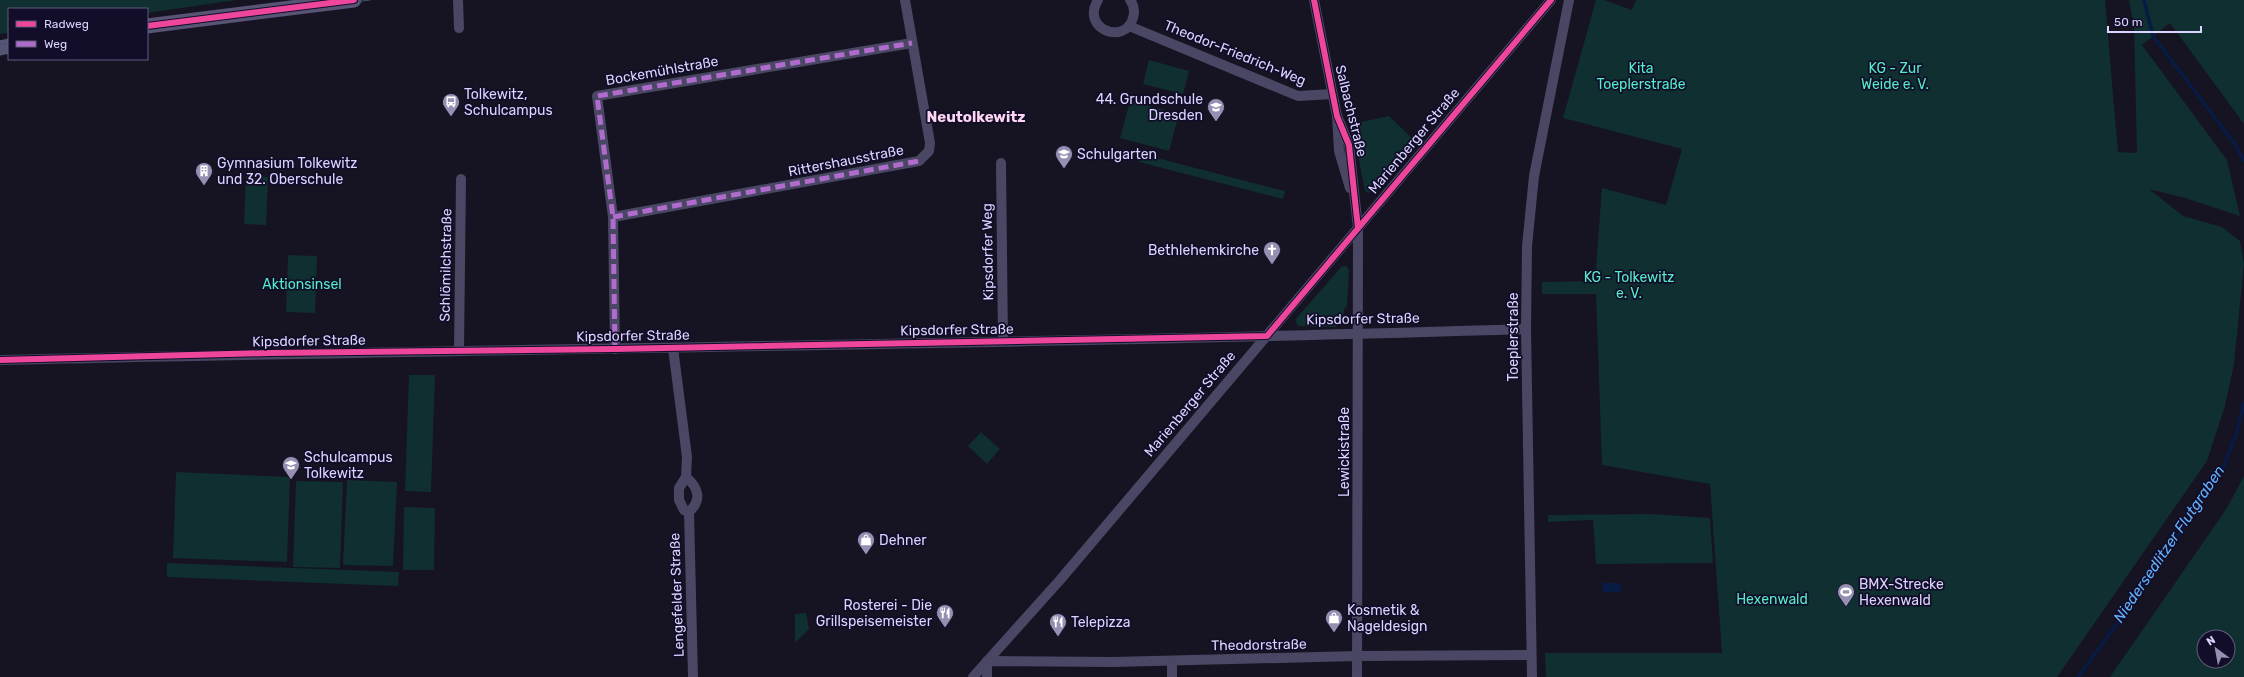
<svg xmlns="http://www.w3.org/2000/svg" width="2244" height="677" viewBox="0 0 2244 677" font-family="Rubik,sans-serif">
	<style>
		.green { fill: #102f30; fill-rule: evenodd }
		.water { fill: #071b45 }
		.lines { fill: none; stroke-linecap: round; stroke-linejoin: round }
		.stream { stroke: #071b45; stroke-width: 3.5 }
		.street { stroke: #494763; stroke-width: 10 }
		.secondary { stroke: #575475; stroke-width: 15 }
		.tram { stroke: #42586d; stroke-width: 1 }
		.quiet { stroke: #b06ccc; stroke-width: 5; stroke-dasharray: 10 5; stroke-linecap: butt }
		.cycleway-casing { stroke: #120d28; stroke-width: 8 }
		.cycleway { stroke: #ed469a; stroke-width: 6 }
		.labels { text-anchor: middle; dominant-baseline: central; stroke-width: 3.5; stroke-linejoin: round; paint-order: stroke }
		.street-label { font-size: 14px; fill: #dad4ff; stroke: #120d28 }
		.park-label { font-size: 14px; fill: #53ecca; stroke: #120d28 }
		.poi-label { font-size: 14px; fill: #dad4ff; stroke: #120d28; text-anchor: start }
		.neighbourhood-label { font-size: 15px; font-weight: bold; fill: #ffd6ef; stroke: #120d28 }
		.water-label { font-size: 15px; font-style: italic; fill: #62b2ff; stroke: #120d28 }
	</style>
	<rect width="100%" height="100%" fill="#161322"/>
	<g class="green">
		<polygon points="0,0 236,0 147,13 147,9 9,9 9,33 0,34"/>
		<polygon points="1596,0 1604,0 1632,10 1636,0 2105,0 2118,152 2137,153 2134,26 2129,0 2244,0 2244,124 2170,23 2142,45 2227,160 2240,216 2185,198 2149,189 2183,216 2222,227 2240,241 2244,264 2234,364 2225,406 2207,461 2057,677 1546,677 1545,653 1722,653 1710,484 1602,465 1596,294 1542,294 1542,282 1595,281 1602,188 1666,205 1682,149 1563,118"/>
		<polygon points="1149,60 1189,71 1183,94 1143,84"/>
		<polygon points="1130,101 1179,114 1169,151 1120,138"/>
		<polygon points="1389,116 1416,142 1369,193 1365,191 1352,124"/>
		<polygon points="1141,154 1285,191 1283,199 1139,162"/>
		<polygon points="246,176 268,177 266,225 244,224"/>
		<polygon points="288,255 317,256 315,313 286,312"/>
		<polygon points="1342,266 1346,266 1349,270 1347,306 1344,309 1343,322 1335,327 1298,326 1295,320"/>
		<polygon points="409,375 435,375 431,492 405,491"/>
		<polygon points="981,432 1000,449 987,464 968,446"/>
		<polygon points="176,472 290,477 287,562 173,558"/>
		<path d="M 2244,476 L 2244,677 L 2110,677 L 2227,508 ZM 2204,637 L 2228,637 L 2228,661 L 2204,661 Z"/>
		<polygon points="347,480 397,482 393,566 343,565"/>
		<polygon points="296,481 343,482 340,568 293,567"/>
		<polygon points="404,507 435,508 434,570 403,570"/>
		<polygon points="1651,514 1710,518 1713,563 1596,564 1593,520 1548,522 1548,515"/>
		<polygon points="167,563 399,572 398,586 167,577"/>
		<polygon points="806,613 809,629 795,643 795,614"/>
	</g>
	<polygon class="water" points="1602,583 1620,583 1621,592 1603,592"/>
	<g class="lines">
		<g class="stream">
			<polyline points="2144,0 2153,36 2234,143 2244,161"/>
			<polyline points="2078,677 2130,606 2222,470 2236,435 2244,403"/>
		</g>
		<g class="street">
			<polyline points="458,0 459,28"/>
			<path d="M 1098,0 C 1080,29 1125,46 1133,18 C 1135,11 1134,5 1130,0"/>
			<polyline points="1314,0 1337,116 1339,151 1350,188"/>
			<polyline points="1129,26 1298,96 1332,94"/>
			<polyline points="1337,116 1349,145 1358,228 1357,677"/>
			<polyline points="1001,163 1003,341"/>
			<polyline points="613,217 919,161 929,151 930,143 905,0"/>
			<polyline points="673,348 687,457 686,477 679,488 679,500 684,510 689,512"/>
			<polyline points="615,349 613,217 597,96 912,43"/>
			<polyline points="459,350 461,179"/>
			<path d="M 0,360 C 509,348 1018,345 1526,329"/>
			<path d="M 686,477 C 699,488 702,500 689,512"/>
			<polyline points="689,512 693,677"/>
			<polyline points="973,677 1060,580 1551,0"/>
			<polyline points="987,677 987,661 1113,662 1357,656 1531,655"/>
			<polyline points="1172,677 1172,661"/>
			<polyline points="1532,677 1526,329 1527,246 1534,176 1569,0"/>
		</g>
		<g class="secondary">
			<polyline points="147,26 354,0"/>
			<polyline points="0,48 9,46"/>
		</g>
		<g class="tram">
			<polyline points="147,23 204,16"/>
			<polyline points="147,30 370,0"/>
			<polyline points="0,44 9,43"/>
			<polyline points="0,51 9,50"/>
		</g>
		<g class="quiet">
			<polyline points="613,217 919,161"/>
			<polyline points="615,349 613,217 597,96 912,43"/>
		</g>
		<defs>
			<g id="cycleway">
				<polyline points="1314,0 1337,116 1349,145 1358,228"/>
				<polyline points="147,26 354,0"/>
				<polyline points="0,360 269,353 615,349 1267,336 1551,0"/>
			</g>
		</defs>
		<use href="#cycleway" class="cycleway-casing"/>
		<use href="#cycleway" class="cycleway"/>
	</g>
	<defs>
		<symbol id="bus-pin" viewBox="-11 -11 22 30"><path d="M0 17L-7.5 6A9.5 9.5 0 1 1 7.5 6Z" fill="#9590b2" stroke="#120d28"/><path d="M-5-6H5V4H4V6H2V4H-2V6H-4V4H-5ZM-3.5-4V0h7V-4ZM-3.5 1.2v1.5H-2V1.2ZM2 1.2v1.5H3.5V1.2Z" fill="#fff"/></symbol>
		<symbol id="school-pin" viewBox="-11 -11 22 30"><path d="M0 17L-7.5 6A9.5 9.5 0 1 1 7.5 6Z" fill="#9590b2" stroke="#120d28"/><path d="M0-5L7-2L0 1L-7-2ZM-4 1L0 2.5L4 1V4Q0 6-4 4Z" fill="#fff"/></symbol>
		<symbol id="building-pin" viewBox="-11 -11 22 30"><path d="M0 17L-7.5 6A9.5 9.5 0 1 1 7.5 6Z" fill="#9590b2" stroke="#120d28"/><path d="M-4-6H4V6H1V3H-1V6H-4ZM-2.5-4.3h1.7v1.8h-1.7ZM.8-4.3h1.7v1.8H.8ZM-2.5-1h1.7V.8h-1.7ZM.8-1h1.7V.8H.8Z" fill="#fff"/></symbol>
		<symbol id="church-pin" viewBox="-11 -11 22 30"><path d="M0 17L-7.5 6A9.5 9.5 0 1 1 7.5 6Z" fill="#9590b2" stroke="#120d28"/><path d="M-1.2-6h2.4v3.5h3.3v2.4h-3.3V6h-2.4V-.1h-3.3v-2.4h3.3Z" fill="#fff"/></symbol>
		<symbol id="shop-pin" viewBox="-11 -11 22 30"><path d="M0 17L-7.5 6A9.5 9.5 0 1 1 7.5 6Z" fill="#9590b2" stroke="#120d28"/><path d="M-5-2.5h2.3a2.7 3.5 0 0 1 5.4 0H5L5.5 6h-11ZM-1.5-2.5h3a1.5 2.3 0 0 0-3 0Z" fill="#fff"/></symbol>
		<symbol id="stadium-pin" viewBox="-11 -11 22 30"><path d="M0 17L-7.5 6A9.5 9.5 0 1 1 7.5 6Z" fill="#9590b2" stroke="#120d28"/><path d="M0-5a6.5 5 0 1 0 0 10a6.5 5 0 1 0 0-10ZM-3.5-1.8h7v3.6h-7Z" fill="#fff"/></symbol>
		<symbol id="restaurant-pin" viewBox="-11 -11 22 30"><path d="M0 17L-7.5 6A9.5 9.5 0 1 1 7.5 6Z" fill="#9590b2" stroke="#120d28"/><path d="M-5-6h1v4h1v-4h1v4h1v-4h1v5L-1.5 .5V6h-2V.5L-5-1ZM5-6V6H3V1.5H1.5Q1.5-4 5-6Z" fill="#fff"/></symbol>
	</defs>
	<g fill-rule="evenodd">
		<use href="#bus-pin" x="441" y="92" width="20" height="27"/>
		<use href="#school-pin" x="1206" y="97" width="20" height="27"/>
		<use href="#school-pin" x="1054" y="144" width="20" height="27"/>
		<use href="#building-pin" x="194" y="161" width="20" height="27"/>
		<use href="#church-pin" x="1262" y="240" width="20" height="27"/>
		<use href="#school-pin" x="281" y="455" width="20" height="27"/>
		<use href="#shop-pin" x="856" y="530" width="20" height="27"/>
		<use href="#stadium-pin" x="1836" y="582" width="20" height="27"/>
		<use href="#restaurant-pin" x="935" y="603" width="20" height="27"/>
		<use href="#shop-pin" x="1324" y="608" width="20" height="27"/>
		<use href="#restaurant-pin" x="1048" y="612" width="20" height="27"/>
	</g>
	<g class="labels">
		<g class="street-label">
			<text transform="translate(1235 53) rotate(22)">Theodor-Friedrich-Weg</text>
			<text transform="translate(662 71) rotate(-10)">Bockemühlstraße</text>
			<text transform="translate(1351 111) rotate(76)">Salbachstraße</text>
			<text transform="translate(1414 141) rotate(-50)">Marienberger Straße</text>
			<text transform="translate(846 161) rotate(-11)">Rittershausstraße</text>
			<text transform="translate(988 252) rotate(-91)">Kipsdorfer Weg</text>
			<text transform="translate(446 265) rotate(-89)">Schlömilchstraße</text>
			<text transform="translate(1363 319) rotate(-1)">Kipsdorfer Straße</text>
			<text transform="translate(957 330) rotate(-1)">Kipsdorfer Straße</text>
			<text transform="translate(633 336) rotate(-1)">Kipsdorfer Straße</text>
			<text transform="translate(1513 337) rotate(-90)">Toeplerstraße</text>
			<text transform="translate(309 341) rotate(-1)">Kipsdorfer Straße</text>
			<text transform="translate(1190 404) rotate(-50)">Marienberger Straße</text>
			<text transform="translate(1344 452) rotate(-90)">Lewickistraße</text>
			<text transform="translate(677 595) rotate(-92)">Lengefelder Straße</text>
			<text transform="translate(1259 645) rotate(-1)">Theodorstraße</text>
		</g>
		<g class="park-label">
			<text x="1641" y="68">Kita<tspan x="1641" dy="16">Toeplerstraße</tspan></text>
			<text x="1895" y="68">KG - Zur<tspan x="1895" dy="16">Weide e. V.</tspan></text>
			<text x="1629" y="277">KG - Tolkewitz<tspan x="1629" dy="16">e. V.</tspan></text>
			<text x="302" y="284">Aktionsinsel</text>
			<text x="1772" y="599">Hexenwald</text>
		</g>
		<g class="poi-label">
			<text x="464" y="94">Tolkewitz,<tspan x="464" dy="16">Schulcampus</tspan></text>
			<text x="1203" y="99" text-anchor="end">44. Grundschule<tspan x="1203" dy="16">Dresden</tspan></text>
			<text x="1077" y="154">Schulgarten</text>
			<text x="217" y="163">Gymnasium Tolkewitz<tspan x="217" dy="16">und 32. Oberschule</tspan></text>
			<text x="1259" y="250" text-anchor="end">Bethlehemkirche</text>
			<text x="304" y="457">Schulcampus<tspan x="304" dy="16">Tolkewitz</tspan></text>
			<text x="879" y="540">Dehner</text>
			<text x="1859" y="584">BMX-Strecke<tspan x="1859" dy="16">Hexenwald</tspan></text>
			<text x="932" y="605" text-anchor="end">Rosterei - Die<tspan x="932" dy="16">Grillspeisemeister</tspan></text>
			<text x="1347" y="610">Kosmetik &amp;<tspan x="1347" dy="16">Nageldesign</tspan></text>
			<text x="1071" y="622">Telepizza</text>
		</g>
		<g class="neighbourhood-label">
			<text x="976" y="117">Neutolkewitz</text>
		</g>
		<g class="water-label">
			<text transform="translate(2169 544) rotate(-56)">Niedersedlitzer Flutgraben</text>
		</g>
	</g>
	<rect x="8" y="8" width="140" height="52" fill="#120d28" stroke="#625d7e"/>
	<rect x="16" y="21" width="20" height="6" fill="#ed469a" stroke="#625d7e"/>
	<text x="44" y="28" font-size="12" fill="#dad4ff">Radweg</text>
	<rect x="16" y="41" width="20" height="6" fill="#b06ccc" stroke="#625d7e"/>
	<text x="44" y="48" font-size="12" fill="#dad4ff">Weg</text>
	<g transform="translate(2216 649) rotate(328)"><circle r="19" fill="#120d28" stroke="#625d7e"/>
	<path d="M0-3L7 15L0 10L-7 15Z" fill="#9590b2"/>
	<text y="-6" font-size="11" font-weight="bold" text-anchor="middle" fill="#dad4ff">N</text>
	</g>
	<path d="M2108 26v6h93v-6" fill="none" stroke="#dad4ff" stroke-width="2"/>
	<text x="2114" y="26" font-size="12" fill="#dad4ff" stroke="#120d28" stroke-width="3" paint-order="stroke">50 m</text>
</svg>
